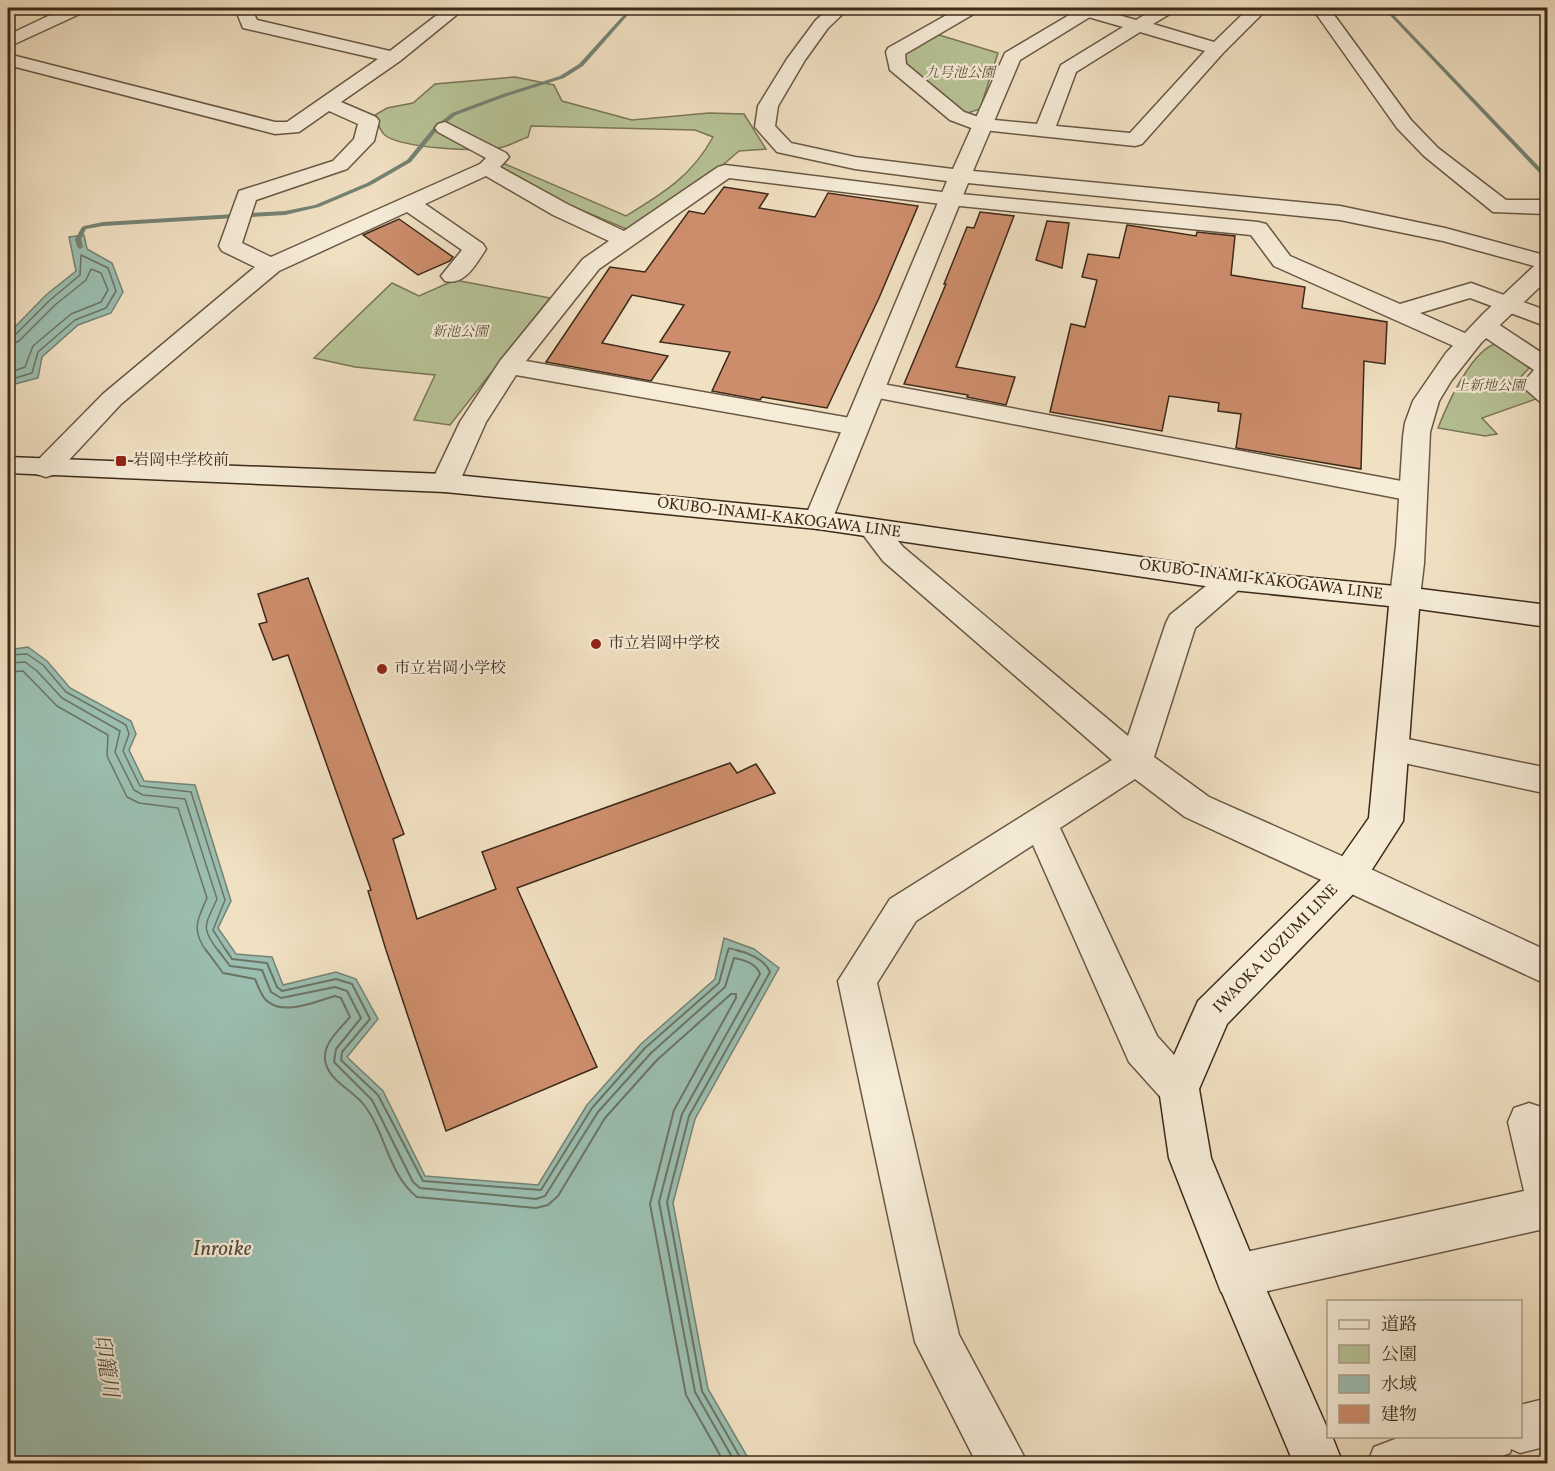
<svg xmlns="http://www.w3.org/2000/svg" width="1555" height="1471" viewBox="0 0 1555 1471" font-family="Vollkorn,'Noto Serif JP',serif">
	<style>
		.green { fill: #b7c396; stroke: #7a7658; stroke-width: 1.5 }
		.water { fill: #9bbeb0; stroke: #758374; stroke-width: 1.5 }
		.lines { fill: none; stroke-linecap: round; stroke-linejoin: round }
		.shore-far1 { stroke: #6c7464; stroke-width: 1.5 }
		.shore { stroke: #6c7464; stroke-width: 2 }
		.stream { fill: #758374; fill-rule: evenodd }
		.building { fill: #cd8d6c; stroke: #3c2a19; stroke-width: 1.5 }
		.minor-casing { stroke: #695844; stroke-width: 3 }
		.tertiary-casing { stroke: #695844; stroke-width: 3 }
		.secondary-casing { stroke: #3c2a19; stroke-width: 3 }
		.minor { fill: #f6ecd8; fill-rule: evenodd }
		.tertiary { fill: #f6ecd8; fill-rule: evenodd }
		.secondary { fill: #f6ecd8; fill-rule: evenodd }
		.poi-dot { fill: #8f2418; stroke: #f6ecd8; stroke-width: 2 }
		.labels { text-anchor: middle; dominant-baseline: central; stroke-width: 4.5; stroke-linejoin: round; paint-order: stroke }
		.far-park-label { font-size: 14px; font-style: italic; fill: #5b5038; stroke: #f6ecd8 }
		.poi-label { font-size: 16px; fill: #3c2a19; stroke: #f6ecd8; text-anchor: start }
		.street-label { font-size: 16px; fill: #3c2a19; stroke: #f6ecd8 }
		.near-water-label { font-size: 21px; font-style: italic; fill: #544f3f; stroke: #f6ecd8 }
	</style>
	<rect width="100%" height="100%" fill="#f1e1c3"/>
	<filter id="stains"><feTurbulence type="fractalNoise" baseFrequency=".00333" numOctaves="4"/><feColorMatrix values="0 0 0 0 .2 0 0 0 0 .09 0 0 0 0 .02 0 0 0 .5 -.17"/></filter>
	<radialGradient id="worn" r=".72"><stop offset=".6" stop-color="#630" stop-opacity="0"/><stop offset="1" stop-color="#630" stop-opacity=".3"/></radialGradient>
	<g class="green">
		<polygon points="936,34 998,53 980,109 965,114 904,65 903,55"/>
		<path d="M 515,77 L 554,85 L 562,101 L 632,120 L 709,113 L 744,114 L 766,149 L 739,151 L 717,170 L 631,231 L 534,190 L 498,166 L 505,164 L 626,216 C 662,194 692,176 713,137 L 695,130 L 531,126 L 528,137 C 519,140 508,147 498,148 C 476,152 404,148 386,136 C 380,132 377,122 375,115 L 387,108 L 413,103 L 435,84 Z"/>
		<polygon points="455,280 550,298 450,425 414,420 435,375 355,367 314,358 392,283 419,296"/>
		<path d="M 1499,343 L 1531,366 L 1517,381 L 1536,399 L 1482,418 L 1497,434 L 1485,436 L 1438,428 C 1447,405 1473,346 1499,343 Z"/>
	</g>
	<g class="water">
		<polygon points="84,235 87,249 112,263 123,292 111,313 78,325 42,357 38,378 15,384 8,394 8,334 46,295 76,271 69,237"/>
		<polygon points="28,647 47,661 70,688 131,721 136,734 129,750 144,781 195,785 231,901 218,928 236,954 272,957 283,985 336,972 356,979 378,1019 347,1057 383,1091 425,1176 538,1185 587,1105 641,1044 715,979 724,938 754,949 779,968 695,1119 673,1203 708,1389 751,1463 8,1463 8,650"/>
	</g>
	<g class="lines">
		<g class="shore-far1">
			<polyline points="8,337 14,336 50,300 80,275 81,255 108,268 116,291 106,308 75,320 38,352 32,373 12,379 8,384"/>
			<polyline points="8,345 19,341 55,305 86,280 91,269 101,273 108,290 101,302 71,314 33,346 25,367 8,373"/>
			<polyline points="8,655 27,654 43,665 66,692 126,725 129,734 123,751 140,786 191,792 225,900 213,930 227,952"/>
			<path d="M 8,663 L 25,662 L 37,671 L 62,698 L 120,731 L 115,752 L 134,790 L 143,795 L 185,799 L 217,899 C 205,926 200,927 219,952"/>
			<path d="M 8,672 L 23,671 L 57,706 L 108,735 L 107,756 L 127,797 L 139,803 L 178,808 L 207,898 C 197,920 191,930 207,952"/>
			<polyline points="728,952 729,948 742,952"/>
		</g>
		<g class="shore">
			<path d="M 206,950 L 223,973 L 255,979 C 258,986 261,995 266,1000 C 283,1017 316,1001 335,996 L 341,998 L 350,1017 C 340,1029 323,1043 325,1060 C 328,1081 353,1090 364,1105 C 386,1133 388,1174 417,1197 L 536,1208 L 548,1205 L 558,1196 L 605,1118 L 657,1060 L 731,994 L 736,994 L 736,998 L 674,1110 L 650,1204 L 686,1395 L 725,1464"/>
			<path d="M 218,950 L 230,966 L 262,970 L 271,992 L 281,998 L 335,987 L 347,991 L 361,1018 L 336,1049 L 334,1062 L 372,1100 L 413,1182 L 420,1188 L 536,1199 L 545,1196 L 598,1112 L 651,1053 L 725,987 L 734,958 C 744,960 756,963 760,974 L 682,1114 L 659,1202 L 695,1392 L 736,1464"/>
			<polyline points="226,950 232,959 267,963 277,987 282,991 336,979 352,984 370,1019 342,1052 341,1060 378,1095 423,1181 541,1190 592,1108 645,1048 719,983 728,950"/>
			<path d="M 737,950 C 749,953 765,960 770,972 L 689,1116 L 667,1202 L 702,1391 L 744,1464"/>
		</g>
		<g class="stream">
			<polygon points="630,8 634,8 583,66 564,78 507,96 456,115 438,129 411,162 371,185 319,207 285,215 103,226 86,229 81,239 83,247 80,249 77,247 75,239 82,227 84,226 103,222 285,211 315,205 367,183 407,160 434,127 452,113 503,94 560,76 579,64"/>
			<polygon points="1383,8 1387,8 1548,176 1548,182"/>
		</g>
	</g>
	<g class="building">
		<polygon points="724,187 768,194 759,208 815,217 828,193 918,206 879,298 827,408 762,397 760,400 712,391 730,352 660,342 684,305 632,295 602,343 668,356 651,381 546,362 610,267 645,272 689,211 704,214"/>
		<polygon points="980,212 1014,216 956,367 1015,377 1006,405 967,397 968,395 904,384 946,284 944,284 967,227 974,228"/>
		<polygon points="399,219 453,257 450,261 418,275 363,235"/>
		<polygon points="1047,221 1069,223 1062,268 1036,260"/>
		<polygon points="1127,225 1196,236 1197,232 1235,236 1231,275 1305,287 1302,308 1387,322 1385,364 1364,361 1361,469 1236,448 1241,414 1218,411 1219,403 1169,396 1162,431 1050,412 1071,324 1085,327 1097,280 1082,277 1088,254 1119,258"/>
		<polygon points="308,578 404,834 393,839 417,919 496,889 482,852 730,763 737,773 756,764 775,793 517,888 597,1067 446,1131 386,950 368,891 371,890 288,655 273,660 259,624 267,622 258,594"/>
	</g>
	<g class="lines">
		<defs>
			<g id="minor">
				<polygon points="65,8 87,8 84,12 8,47 8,35"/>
				<path d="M 235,8 L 251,8 L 257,20 L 390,51 L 446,8 L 465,8 L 400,61 L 341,102 L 376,117 L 379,121 L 374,141 L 347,169 L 256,200 L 242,243 L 271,257 L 480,164 L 486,158 L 438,132 L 435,128 L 438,124 L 445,122 L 506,153 L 509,157 L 500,167 L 569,205 L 624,231 L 718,167 L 725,165 L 950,193 L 1258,222 L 1266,224 L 1290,256 L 1400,304 L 1471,283 L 1548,311 L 1548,327 L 1470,298 L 1420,313 L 1476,338 L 1479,343 L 1476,348 L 1467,350 L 1458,348 L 1274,266 L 1251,235 L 950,205 L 729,178 L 599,269 L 526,361 L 856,419 L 865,421 L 869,427 L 865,433 L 856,435 L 516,375 L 486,422 L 459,483 L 455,489 L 445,492 L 435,489 L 431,483 L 460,422 L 500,361 L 583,259 L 609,241 L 553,215 L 486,176 L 425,204 L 483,244 L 486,249 C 476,264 465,286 445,281 L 441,276 L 462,250 L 407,212 L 279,271 L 121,404 L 56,474 L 46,477 L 36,474 L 32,468 L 36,462 L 103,394 L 255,267 L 222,251 L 219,246 L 239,191 L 333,161 L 354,139 L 358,124 L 329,111 L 299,132 L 275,134 L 8,65 L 8,54 L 275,122 L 287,122 L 378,59 L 243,28 Z"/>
				<path d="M 959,8 L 980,8 L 977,12 L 905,54 L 906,64 L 964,112 L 984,119 L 1037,124 L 1061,65 L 1123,27 L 1071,12 L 1069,8 L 1094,8 L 1136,20 L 1156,8 L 1175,8 L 1173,12 L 1153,24 L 1214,42 L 1249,8 L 1268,8 L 1223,53 L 1142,144 L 1135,146 L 974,129 L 950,120 L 890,70 L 886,52 L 888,48 ZM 1140,32 L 1205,51 L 1130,133 L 1056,126 L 1076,72 Z"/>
				<polygon points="1312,8 1329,8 1411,120 1438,148 1506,200 1548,200 1548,214 1493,212 1424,156 1397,128"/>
				<polygon points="1486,320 1495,322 1548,357 1548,404 1539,401 1521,385 1534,370 1477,332 1474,327 1477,322"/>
				<polygon points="872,382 1412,483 1422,486 1426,492 1422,498 1412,501 863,395 859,390 863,385"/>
				<polygon points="872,519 882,521 903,547 1128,736 1166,623 1170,615 1222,573 1232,570 1242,573 1247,580 1242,587 1195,628 1154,757 1209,797 1362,865 1548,951 1548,985 1185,817 1135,779 1060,828 1157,1036 1193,1076 1199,1089 1193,1102 1179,1108 1165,1102 1129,1062 1033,845 916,921 877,983 959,1335 1028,1464 977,1464 915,1342 838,981 890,899 1112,760 883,561 858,528 862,521"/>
				<polygon points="1393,736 1548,768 1548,794 1381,758 1376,749 1381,740"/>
				<polygon points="1529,1103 1544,1108 1548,1117 1548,1228 1237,1298 1221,1292 1215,1276 1221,1260 1237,1254 1524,1191 1508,1122 1514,1108"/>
				<polygon points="1548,1398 1548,1446 1520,1453 1511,1449 1510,1453 1480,1464 1367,1464 1374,1447 1403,1436 1520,1436 1520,1405"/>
			</g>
			<polygon id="tertiary" points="830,8 849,8 828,28 805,60 778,106 775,126 791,143 855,157 953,169 1005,53 1081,8 1100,8 1098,12 1020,60 973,171 1340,206 1445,228 1548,256 1548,279 1481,343 1451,381 1439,401 1430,432 1424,563 1420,597 1416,604 1405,607 1394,604 1390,597 1396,546 1403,437 1405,423 1413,401 1446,353 1483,314 1534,266 1443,241 1340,220 968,183 832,520 828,527 818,529 808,527 804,520 947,181 855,169 777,152 755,127 758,106 787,59 816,20"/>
			<polygon id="secondary" points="8,457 445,474 818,511 1232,570 1405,587 1548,605 1548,627 1419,609 1403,821 1362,885 1227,1024 1199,1089 1211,1158 1254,1262 1328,1430 1328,1436 1332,1436 1343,1464 1294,1464 1215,1276 1169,1158 1159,1089 1198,1001 1336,865 1369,818 1389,606 1232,590 818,529 445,492 8,473"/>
		</defs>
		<use href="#minor" class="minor-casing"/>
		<use href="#tertiary" class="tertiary-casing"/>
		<use href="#secondary" class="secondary-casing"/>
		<use href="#minor" class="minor"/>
		<use href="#tertiary" class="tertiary"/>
		<use href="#secondary" class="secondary"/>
	</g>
	<g class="poi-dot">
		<rect x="115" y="455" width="12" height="12" rx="3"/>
		<circle cx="596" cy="644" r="6"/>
		<circle cx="382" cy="669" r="6"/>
	</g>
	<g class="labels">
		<g class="far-park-label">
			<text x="960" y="73">九号池公園</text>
			<text x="460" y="332">新池公園</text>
			<text x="1490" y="386">上新地公園</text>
		</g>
		<g class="poi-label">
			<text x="133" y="461">岩岡中学校前</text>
			<text x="608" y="644">市立岩岡中学校</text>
			<text x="394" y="669">市立岩岡小学校</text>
		</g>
		<g class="street-label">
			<text transform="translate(779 518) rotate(7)">OKUBO-INAMI-KAKOGAWA LINE</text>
			<text transform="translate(1261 580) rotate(7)">OKUBO-INAMI-KAKOGAWA LINE</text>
			<text transform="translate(1276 949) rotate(-46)">IWAOKA UOZUMI LINE</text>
		</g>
		<g class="near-water-label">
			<text x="222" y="1249">Inroike</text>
			<text transform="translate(105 1366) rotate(81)">印籠川</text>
		</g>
	</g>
	<rect width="1555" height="1471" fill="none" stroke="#f1e1c3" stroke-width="30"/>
	<rect x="9" y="9" width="1537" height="1453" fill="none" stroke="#3c2a19" stroke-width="3"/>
	<rect x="15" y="15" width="1525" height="1441" fill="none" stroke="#3c2a19" stroke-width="1.5"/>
	<rect x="1327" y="1300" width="195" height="138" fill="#f6ecd8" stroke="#ac9e8c" stroke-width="1.5"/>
	<rect x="1339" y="1320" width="30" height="9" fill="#f6ecd8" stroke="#ac9e8c" stroke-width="1.5"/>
	<text x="1381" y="1330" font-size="18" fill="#3c2a19">道路</text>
	<rect x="1339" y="1345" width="30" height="18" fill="#b7c396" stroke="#ac9e8c" stroke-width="1.5"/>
	<text x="1381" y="1360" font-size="18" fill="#3c2a19">公園</text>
	<rect x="1339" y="1375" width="30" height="18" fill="#9bbeb0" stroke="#ac9e8c" stroke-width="1.5"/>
	<text x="1381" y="1390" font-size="18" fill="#3c2a19">水域</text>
	<rect x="1339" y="1405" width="30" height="18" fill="#cd8d6c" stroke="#ac9e8c" stroke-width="1.5"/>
	<text x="1381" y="1420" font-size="18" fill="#3c2a19">建物</text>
	<rect width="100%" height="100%" filter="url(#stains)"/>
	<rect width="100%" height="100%" fill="url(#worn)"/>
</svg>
